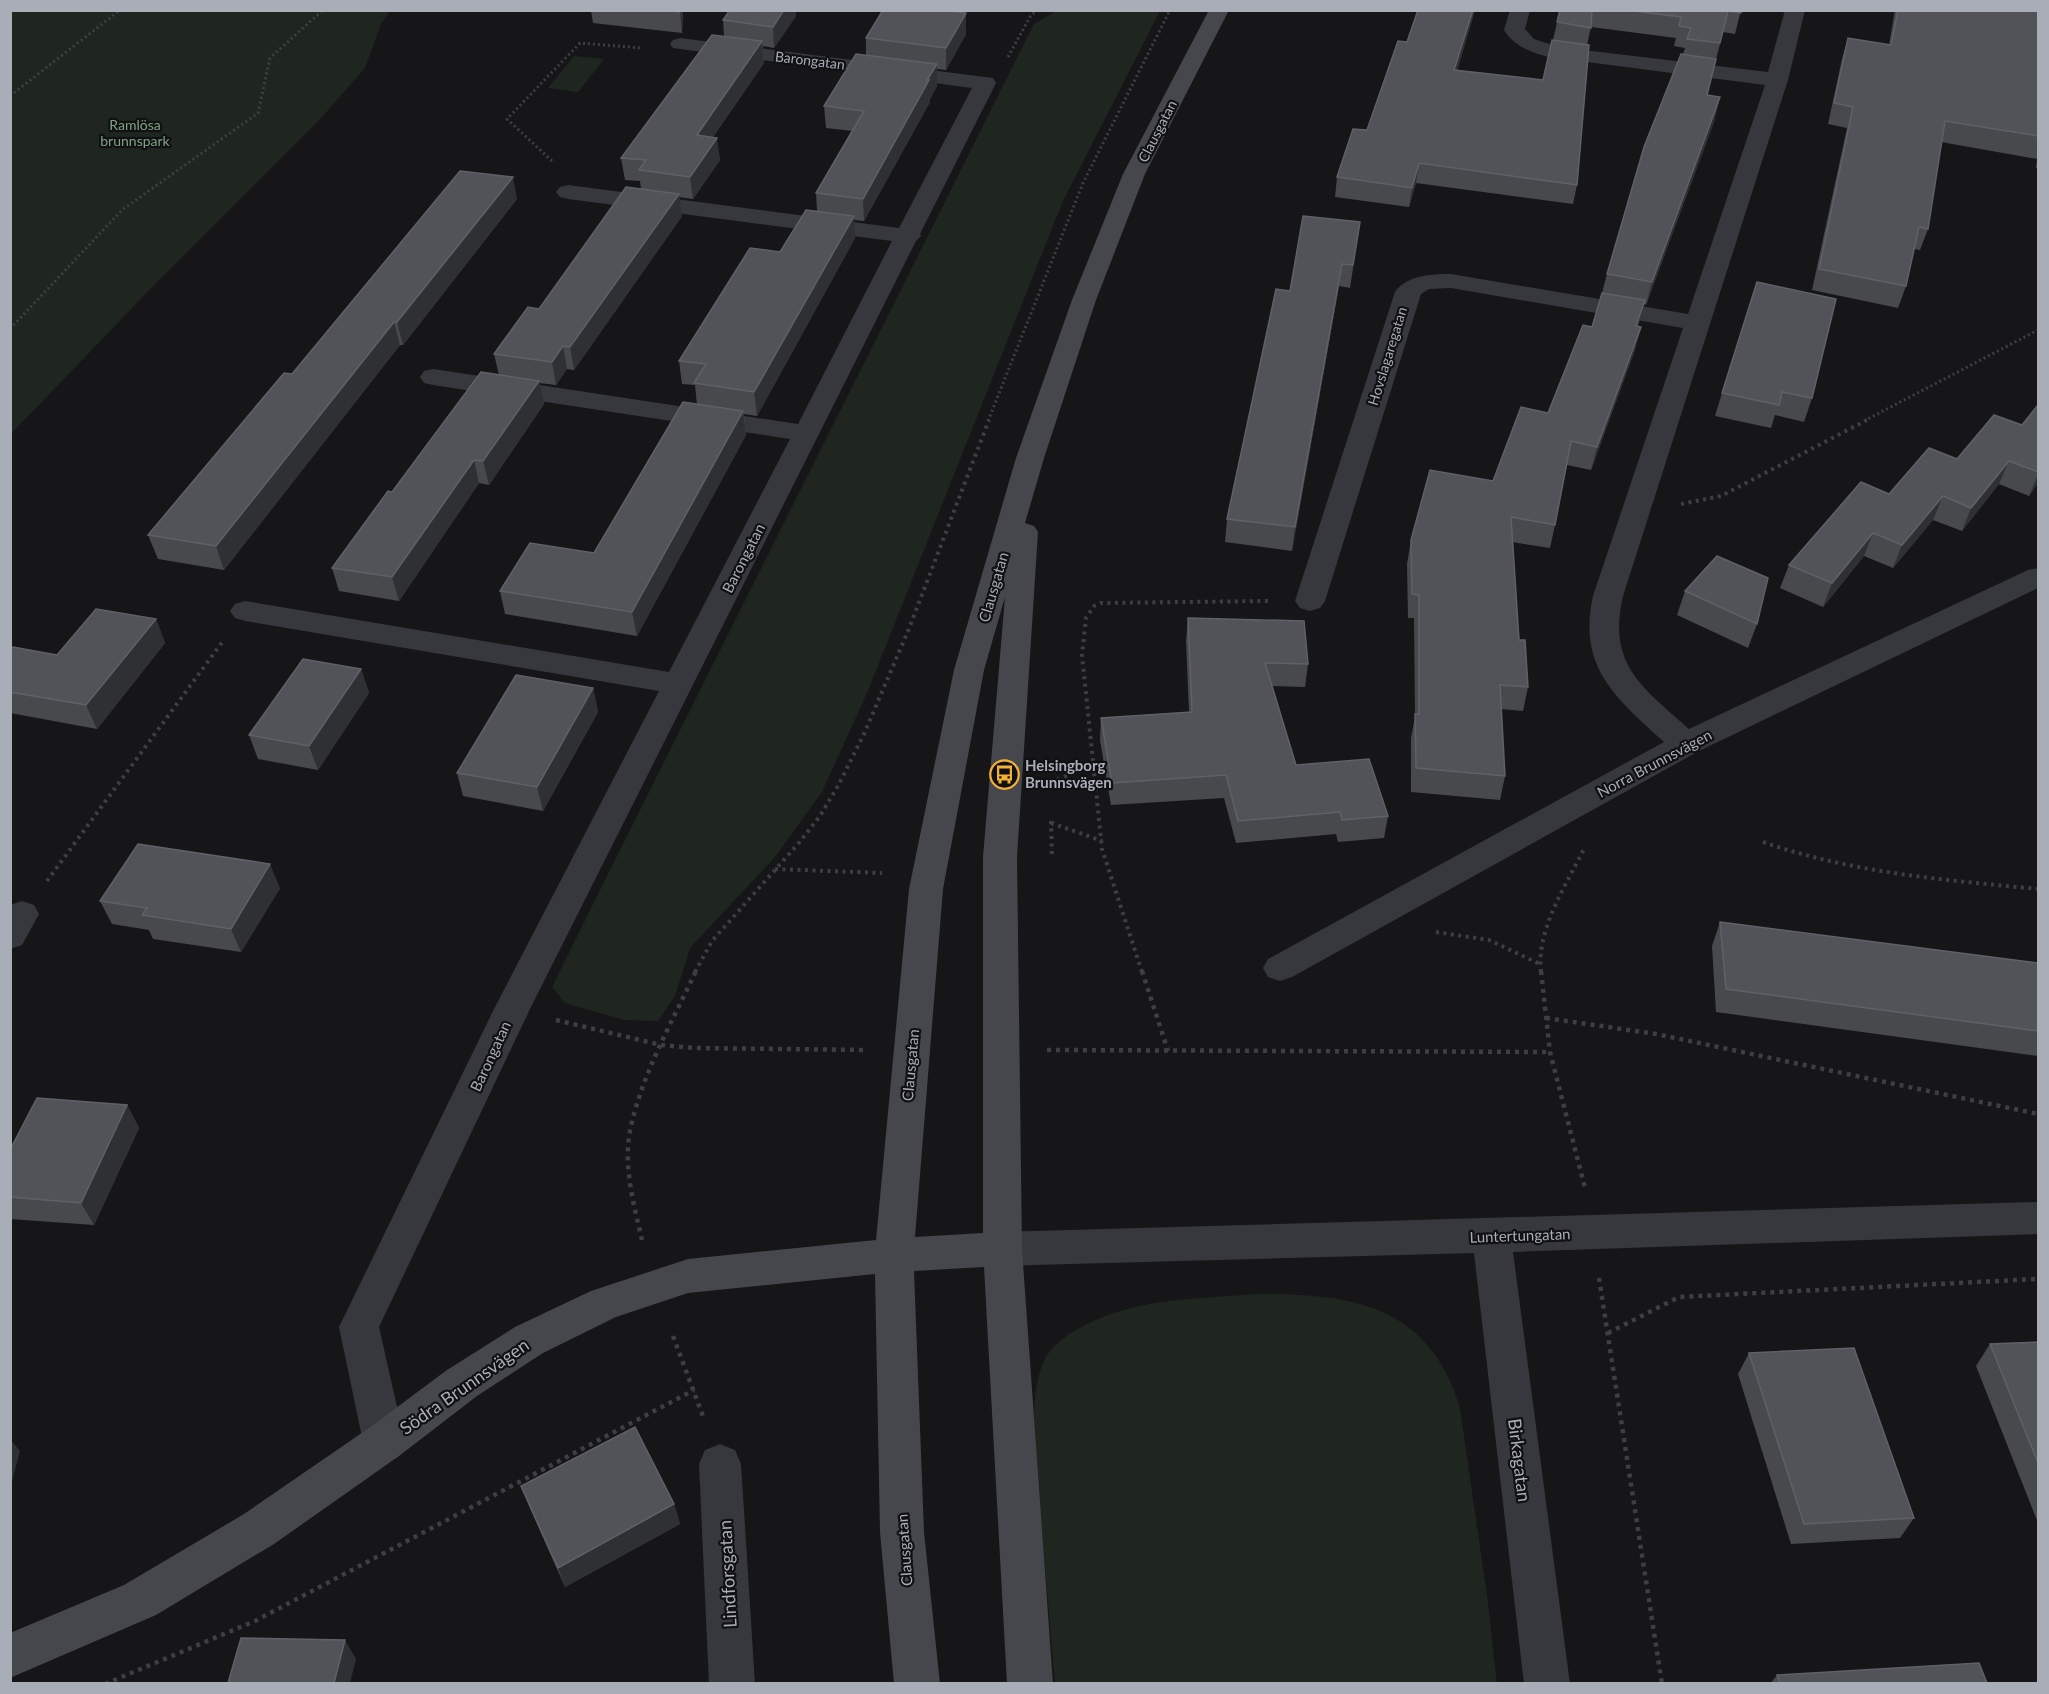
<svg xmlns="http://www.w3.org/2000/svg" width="2049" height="1694" viewBox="0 0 2049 1694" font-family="Lato,sans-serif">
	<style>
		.green { fill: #1e261f }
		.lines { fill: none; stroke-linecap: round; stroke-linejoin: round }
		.path-far2 { stroke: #3d3f44; stroke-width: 3; stroke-dasharray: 2 3; stroke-linecap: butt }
		.path-far1 { stroke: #3d3f44; stroke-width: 4; stroke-dasharray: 3 4.5; stroke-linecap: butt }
		.path { stroke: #3d3f44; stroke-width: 4.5; stroke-dasharray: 4 5; stroke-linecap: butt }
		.street { fill: #37383d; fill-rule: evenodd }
		.secondary { fill: #45474d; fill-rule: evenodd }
		.wall { fill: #47494d }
		.shaded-wall { fill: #2f3033 }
		.building { fill: #525359; stroke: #5f6168; stroke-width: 1.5 }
		.labels { text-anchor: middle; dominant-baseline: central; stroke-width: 4.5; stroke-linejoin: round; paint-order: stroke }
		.far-street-label { font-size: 14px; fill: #a8adb8; stroke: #111113 }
		.far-park-label { font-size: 14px; fill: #7fa381; stroke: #111113 }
		.street-label { font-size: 15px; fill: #a8adb8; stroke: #111113 }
		.poi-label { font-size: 15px; font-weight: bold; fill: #a8adb8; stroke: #111113; text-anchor: start }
		.near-street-label { font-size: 18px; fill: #a8adb8; stroke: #111113 }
	</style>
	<rect width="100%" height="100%" fill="#161618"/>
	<g class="green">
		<polygon points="11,10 390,11 381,24 365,68 323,116 160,279 11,434"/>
		<polygon points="1058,10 1160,11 1063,201 867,693 822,792 775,857 690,948 675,996 658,1021 624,1020 565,1003 552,987 606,878 1034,24"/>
		<polygon points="574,56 604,59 578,92 548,88"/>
		<path d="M 1257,1294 C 1352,1294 1429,1304 1460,1408 L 1488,1603 L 1497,1683 L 1055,1683 L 1034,1441 C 1034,1415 1033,1387 1043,1363 C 1048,1350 1062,1338 1074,1331 C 1130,1298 1193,1299 1257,1294 Z"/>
	</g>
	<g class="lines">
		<g class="path-far2">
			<polyline points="1008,57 1031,15 1038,10"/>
			<polyline points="10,96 120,10"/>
			<polyline points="552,161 507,119 580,43 642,48"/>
			<polyline points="10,329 122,210 258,113 270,58 323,10"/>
			<polyline points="988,421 1083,183 1170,10"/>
			<polyline points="1864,421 2038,330"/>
		</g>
		<g class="path-far1">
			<polyline points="1681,504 1721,496 1867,420"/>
			<polyline points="1050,782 1094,766"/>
			<polyline points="1051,821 1052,858"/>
			<polyline points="1051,823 1102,841"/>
			<path d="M 1763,842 C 1852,873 1945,880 2038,889"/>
			<polyline points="775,869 882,873"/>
			<polyline points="47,881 223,641"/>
			<polyline points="1436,932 1489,940 1540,964"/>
			<polyline points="695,972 712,941 798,844 820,816 839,784 864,734 908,631 989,420"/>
			<polyline points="1142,972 1102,849 1082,655 1086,618 1094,606 1101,603 1269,601"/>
			<path d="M 1541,972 C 1536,930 1566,885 1584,849"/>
		</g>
		<g class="path">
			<polyline points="1142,971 1168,1051"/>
			<polyline points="1541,971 1550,1052 1585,1188"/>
			<polyline points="1546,1018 1656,1034 2038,1114"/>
			<polyline points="556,1020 661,1045 694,1048 867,1050"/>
			<polyline points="1047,1050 1550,1052"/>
			<path d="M 642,1240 C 634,1205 623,1167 630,1131 C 641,1076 672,1022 696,971"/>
			<polyline points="1599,1278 1662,1684"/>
			<polyline points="1608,1333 1679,1297 2038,1279"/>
			<polyline points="673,1336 704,1419"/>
			<polyline points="105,1684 255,1621 694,1390"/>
		</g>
		<g class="street">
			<path d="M 1510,10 L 1530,10 L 1525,29 L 1534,39 L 1558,47 L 1768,72 L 1785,10 L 1805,10 L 1788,80 L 1623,596 C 1607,665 1642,687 1689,729 L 2028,570 L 2038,568 L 2038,588 L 1697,752 L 1292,977 L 1280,981 L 1268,977 L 1263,968 L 1268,959 L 1664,742 C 1616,698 1577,667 1593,596 L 1683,328 L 1451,288 L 1429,289 L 1421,294 L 1325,601 L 1320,608 L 1310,611 L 1300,608 L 1295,601 L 1395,292 C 1407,275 1432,274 1451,274 L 1688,314 L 1765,85 L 1548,57 C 1529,51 1515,47 1504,30 Z"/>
			<polygon points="680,38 985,77 993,78 996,83 920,234 921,236 916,241 530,1009 379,1327 405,1442 399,1456 384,1461 369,1456 363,1442 339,1327 494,1009 659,691 245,621 235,618 230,611 235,604 245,601 669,672 790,439 433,385 424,383 420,377 424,371 433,369 798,424 892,241 568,199 560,197 556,192 560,187 568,185 899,228 972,88 673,48 670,44 673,40"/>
			<polygon points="22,901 34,905 39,914 22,945 10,949 10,905"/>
			<polygon points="2038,1202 2038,1234 1513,1252 1570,1684 1524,1684 1474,1253 1002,1266 988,1261 982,1249 988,1237 1002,1232"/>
			<polygon points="720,1444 735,1450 741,1464 755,1684 709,1684 699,1464 705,1450"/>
		</g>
		<path class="secondary" d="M 1209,10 L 1229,10 L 1145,174 L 1096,300 L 1044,458 L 1025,523 L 1034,526 L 1038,532 L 1017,857 L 1022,1249 L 1053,1684 L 1007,1684 L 984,1267 L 914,1271 L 924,1532 L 940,1684 L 894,1684 L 880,1532 L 875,1274 L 688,1293 L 616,1317 L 543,1353 L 477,1396 L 399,1456 L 274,1544 L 156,1615 L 10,1678 L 10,1633 L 124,1585 L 244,1514 L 369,1428 L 447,1370 L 515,1327 L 591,1291 L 688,1259 L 876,1240 L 909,889 L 954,670 L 1016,458 L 1072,300 L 1123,174 ZM 1005,597 L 983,857 L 983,1233 L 915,1237 L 943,889 L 984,670 Z"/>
	</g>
	<g class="wall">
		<polygon points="591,10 683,10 682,33 593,23"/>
		<polygon points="730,10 796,10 796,16 774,48 763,46 764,63 713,137 720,160 693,199 679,197 682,216 574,370 567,369 556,385 539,383 544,404 489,485 479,483 399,601 339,591 332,568 392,492 499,375 494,354 539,309 641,189 640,181 625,180 621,158 724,36 723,20"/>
		<polygon points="1475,10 1457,71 1543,80 1553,40 1560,10 1741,10 1735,34 1723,32 1707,95 1715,119 1646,305 1644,304 1638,327 1635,350 1591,470 1567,465 1555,525 1550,548 1512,542 1519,640 1528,687 1523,711 1501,709 1505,776 1500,800 1411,792 1411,738 1415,717 1414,618 1408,618 1407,564 1411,540 1493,481 1548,413 1592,327 1602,293 1607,274 1685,48 1674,46 1676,38 1591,27 1587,45 1577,185 1573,204 1416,183 1409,207 1335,197 1337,177 1367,130 1407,42"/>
		<polygon points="1895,10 2038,10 2038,168 2036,168 2037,159 1941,142 1928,229 1920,250 1914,249 1906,286 1898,308 1812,290 1847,128 1828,124 1842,59 1848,38 1889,45"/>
		<polygon points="966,13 966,34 946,70 937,69 937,86 930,99 930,102 864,221 854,220 855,238 757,416 744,414 746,435 637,636 505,614 500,591 594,553 697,405 695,385 682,384 679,361 817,211 816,193 853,131 826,128 824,106 866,55 866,38"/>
		<polygon points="517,199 403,345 400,345 224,570 158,559 148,535 292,374"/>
		<polygon points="1360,222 1350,288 1339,286 1292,551 1225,542 1227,519 1290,291"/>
		<polygon points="1836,299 1812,398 1804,422 1775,415 1771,428 1715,416 1722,393"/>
		<polygon points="2038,405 2038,483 2029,496 1999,484 1962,531 1933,520 1893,568 1864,556 1823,607 1780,588 1789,565 1889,494 2022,425"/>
		<polygon points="1685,591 1757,624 1748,648 1677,615"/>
		<polygon points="1188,618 1308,664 1305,687 1272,686 1296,765 1388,816 1384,838 1338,842 1336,834 1236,843 1224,798 1111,805 1100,740 1101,718 1189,712 1186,640"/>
		<polygon points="156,619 165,643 97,729 10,713 10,650 57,655"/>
		<polygon points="361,669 369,693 318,770 258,759 249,735"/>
		<polygon points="593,688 598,712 543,811 463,796 457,773"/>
		<polygon points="280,888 241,952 153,939 149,930 112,924 100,901"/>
		<polygon points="1720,922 2038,963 2038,1056 1716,1012 1712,946"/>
		<polygon points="127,1105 139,1128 94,1225 10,1219 10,1150"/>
		<polygon points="2038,1342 2038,1523 1976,1366 1990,1344"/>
		<polygon points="1749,1353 1914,1518 1900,1538 1791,1544 1738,1374"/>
		<polygon points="521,1486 674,1504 680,1524 565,1587 529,1506"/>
		<polygon points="1777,1675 1987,1683 1771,1683"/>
	</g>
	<g class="shaded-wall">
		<polygon points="680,10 683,10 682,33 680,12"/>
		<polygon points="784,10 796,10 796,16 774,48 773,27"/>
		<polygon points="1473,10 1475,10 1451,90 1454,70"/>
		<polygon points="966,13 966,34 946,70 946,48"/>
		<polygon points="762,41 764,63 699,157 697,135"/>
		<polygon points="937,64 937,86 930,99 930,102 864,221 863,199"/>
		<polygon points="1720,97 1715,119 1646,305 1652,282"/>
		<polygon points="717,138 720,160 693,199 690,177"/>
		<polygon points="1419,163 1416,183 1409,207 1412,188"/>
		<polygon points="513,177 517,199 403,345 397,322"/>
		<polygon points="679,194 682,216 574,370 570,347"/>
		<polygon points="854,216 855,238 757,416 754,392"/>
		<polygon points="1342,264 1339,286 1292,551 1295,527"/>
		<polygon points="1645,300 1639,323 1630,349 1636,326"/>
		<polygon points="394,322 400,345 224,570 216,546"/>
		<polygon points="1641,327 1635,350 1591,470 1597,447"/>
		<polygon points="563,346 567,369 556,385 552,362"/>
		<polygon points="539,381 544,404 489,485 483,461"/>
		<polygon points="743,411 746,435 637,636 632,612"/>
		<polygon points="474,460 479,483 399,601 392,577"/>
		<polygon points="2009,461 1999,484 1962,531 1971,508"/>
		<polygon points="2038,474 2038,483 2029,496"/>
		<polygon points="1943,496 1933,520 1893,568 1902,545"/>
		<polygon points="1873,533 1864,556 1823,607 1832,583"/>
		<polygon points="156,619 165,643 97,729 86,705"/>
		<polygon points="361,669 369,693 318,770 309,746"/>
		<polygon points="593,688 598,712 543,811 537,787"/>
		<polygon points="270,864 280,888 241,952 231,929"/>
		<polygon points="127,1105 139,1128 94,1225 81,1203"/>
		<polygon points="10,1439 20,1451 10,1489"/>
		<polygon points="674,1504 680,1524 565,1587 558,1568"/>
		<polygon points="345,1640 356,1659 350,1683 334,1683"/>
	</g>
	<g class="building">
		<polygon points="664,10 680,10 680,12"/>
		<polygon points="730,10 784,10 773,27 723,20"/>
		<polygon points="883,10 941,10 966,13 946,48 866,38"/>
		<polygon points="1418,10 1473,10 1454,70 1543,80 1552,40 1589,45 1577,185 1419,163 1412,188 1337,177 1353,129 1367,130 1398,41 1407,42"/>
		<polygon points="1560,10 1592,10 1591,28 1557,22"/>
		<polygon points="1626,10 1741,10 1741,13 1728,11 1720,43 1687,39 1691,28 1679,26 1681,17"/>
		<polygon points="1898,10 2038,10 2038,136 1945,121 1928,229 1919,227 1906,286 1819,269 1853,107 1834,103 1848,38 1891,45"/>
		<polygon points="712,35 762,41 697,135 717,138 690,177 639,170 646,160 621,158"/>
		<polygon points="856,54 937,64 927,80 929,80 863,199 816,193 864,111 824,106"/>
		<polygon points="1681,54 1716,59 1707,95 1720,97 1652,282 1607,274 1644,147"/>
		<polygon points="460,171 513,177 397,322 394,322 216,546 148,535 284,373 292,374"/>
		<polygon points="626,187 679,194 570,347 563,346 552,362 494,354 528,307 539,309"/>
		<polygon points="806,210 854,216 754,392 694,383 706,364 679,361 750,248 780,252"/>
		<polygon points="1303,216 1360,222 1353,265 1342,264 1295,527 1227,519 1276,289 1290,291"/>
		<polygon points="1757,282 1836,299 1812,398 1782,392 1779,405 1722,393"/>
		<polygon points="1602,293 1645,300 1636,326 1641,327 1597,447 1571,441 1555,525 1511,517 1519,640 1525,640 1528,687 1500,685 1505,776 1416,768 1415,714 1419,714 1419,595 1412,594 1411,540 1430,470 1493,481 1521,407 1548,413 1583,325 1592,327"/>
		<polygon points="481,372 539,381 483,461 474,460 392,577 332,568 388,491 392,492"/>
		<polygon points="683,402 743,411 632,612 500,591 530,543 594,553"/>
		<polygon points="2038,405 2038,472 2009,461 1971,508 1943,496 1902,545 1873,533 1832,583 1789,565 1861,482 1889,494 1929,448 1957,459 1994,415 2022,425"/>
		<polygon points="1717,556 1768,578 1757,624 1685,591"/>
		<polygon points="96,609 156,619 86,705 10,692 10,650 13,647 57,655"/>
		<polygon points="1188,618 1304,621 1308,664 1265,663 1296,765 1369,759 1388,816 1342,820 1340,812 1238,821 1226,775 1112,783 1101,718 1192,712"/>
		<polygon points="303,659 361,669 309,746 249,735"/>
		<polygon points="516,675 593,688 537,787 457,773"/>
		<polygon points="138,844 270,864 231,929 142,915 147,908 100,901"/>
		<polygon points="1720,922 2038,963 2038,1031 1726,989"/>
		<polygon points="37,1098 127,1105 81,1203 10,1197 10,1150"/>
		<polygon points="2038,1342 2038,1463 1990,1344"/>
		<polygon points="1854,1348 1914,1518 1804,1524 1749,1353"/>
		<polygon points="635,1427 674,1504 558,1568 521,1486"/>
		<polygon points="241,1638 345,1640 334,1683 228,1683"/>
		<polygon points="1979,1663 1987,1683 1780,1683 1777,1675"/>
	</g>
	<defs>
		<symbol id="bus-ring" viewBox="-11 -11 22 22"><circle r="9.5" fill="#111113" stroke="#f2b134" stroke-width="1.5"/><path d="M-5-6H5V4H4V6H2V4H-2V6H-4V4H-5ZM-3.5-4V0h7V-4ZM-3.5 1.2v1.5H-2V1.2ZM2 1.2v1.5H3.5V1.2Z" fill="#f2b134"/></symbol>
	</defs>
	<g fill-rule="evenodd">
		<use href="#bus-ring" x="988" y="758" width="33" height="33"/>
	</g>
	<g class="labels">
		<g class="far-street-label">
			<text transform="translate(810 60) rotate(7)">Barongatan</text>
			<text transform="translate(1157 131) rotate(-63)">Clausgatan</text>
			<text transform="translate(1387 356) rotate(-73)">Hovslagaregatan</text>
		</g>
		<g class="far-park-label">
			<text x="135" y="124">Ramlösa<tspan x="135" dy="16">brunnspark</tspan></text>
		</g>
		<g class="street-label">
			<text transform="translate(743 558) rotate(-63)">Barongatan</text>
			<text transform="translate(993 587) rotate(-74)">Clausgatan</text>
			<text transform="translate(1654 763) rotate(-28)">Norra Brunnsvägen</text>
			<text transform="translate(490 1056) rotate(-65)">Barongatan</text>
			<text transform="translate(910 1065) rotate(-85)">Clausgatan</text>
			<text transform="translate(1520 1235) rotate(-2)">Luntertungatan</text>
			<text transform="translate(904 1550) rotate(-94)">Clausgatan</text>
		</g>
		<g class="poi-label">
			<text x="1025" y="765">Helsingborg<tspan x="1025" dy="17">Brunnsvägen</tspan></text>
		</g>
		<g class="near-street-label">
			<text transform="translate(464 1386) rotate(-35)">Södra Brunnsvägen</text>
			<text transform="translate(1520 1460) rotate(83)">Birkagatan</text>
			<text transform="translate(727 1574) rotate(-93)">Lindforsgatan</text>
		</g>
	</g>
	<rect width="2049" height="1694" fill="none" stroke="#a8adb8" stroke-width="24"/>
</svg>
